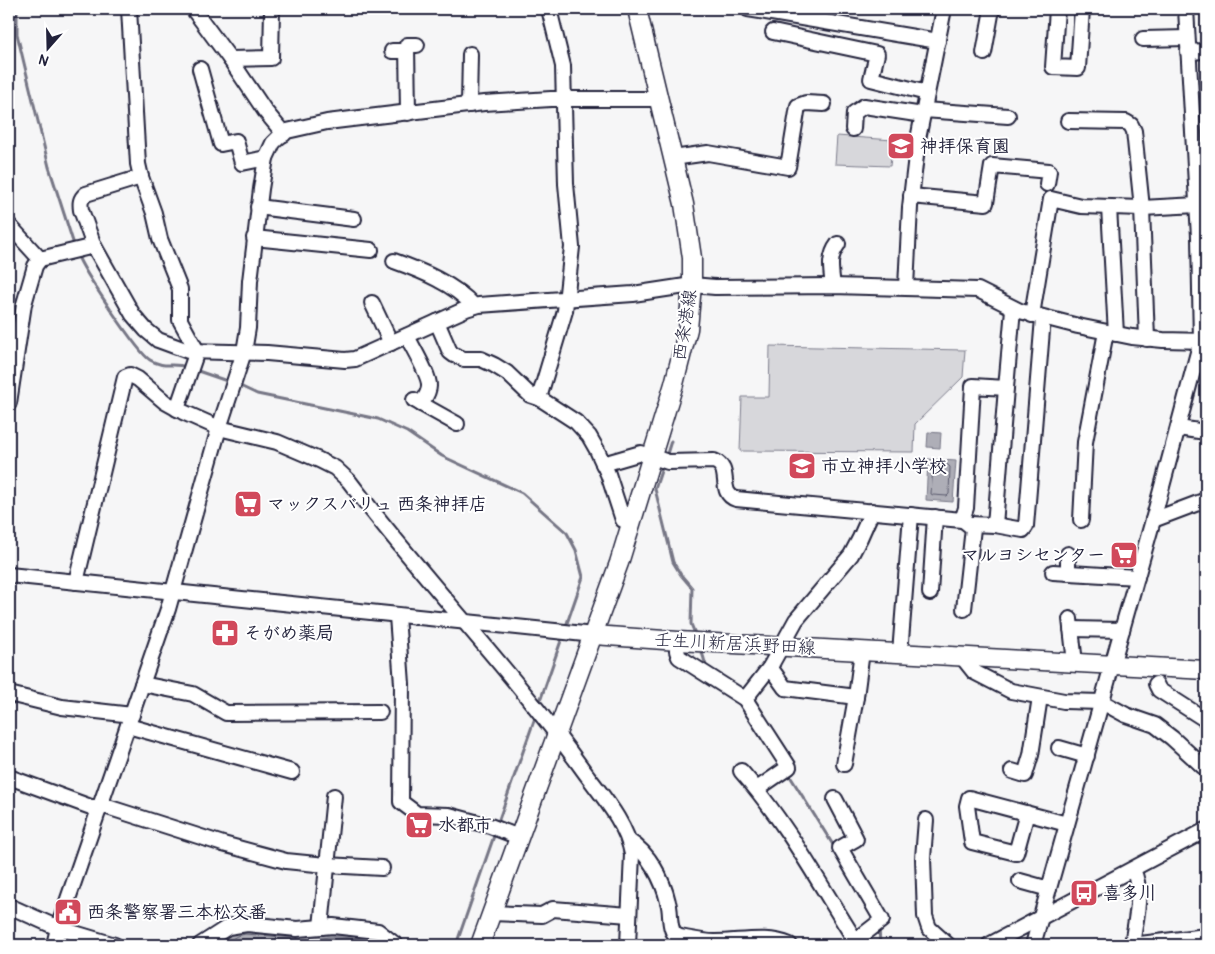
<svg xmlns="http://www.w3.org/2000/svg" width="1215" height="954" viewBox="0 0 1215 954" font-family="Pangolin,'Klee One',sans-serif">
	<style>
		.green { fill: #d7d7db; stroke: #7c7c8b }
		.water { fill: #aeaeb7; stroke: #767685 }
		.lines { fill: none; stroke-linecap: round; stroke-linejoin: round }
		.shore { stroke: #5a5a6d; stroke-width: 1 }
		.stream { stroke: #767685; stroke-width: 3 }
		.minor-casing { stroke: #22223b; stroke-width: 18 }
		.major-casing { stroke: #22223b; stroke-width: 21 }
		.minor { stroke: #fff; stroke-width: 14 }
		.major { stroke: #fff; stroke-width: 18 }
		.labels { text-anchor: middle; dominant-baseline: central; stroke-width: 4; stroke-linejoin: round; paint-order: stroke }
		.poi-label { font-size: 18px; font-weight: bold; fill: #22223b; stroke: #fff; text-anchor: start }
		.street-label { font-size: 18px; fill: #22223b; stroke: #fff }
	</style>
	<rect width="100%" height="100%" fill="#f6f6f7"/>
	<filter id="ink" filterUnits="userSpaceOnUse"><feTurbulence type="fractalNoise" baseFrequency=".02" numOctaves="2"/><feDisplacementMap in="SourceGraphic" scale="10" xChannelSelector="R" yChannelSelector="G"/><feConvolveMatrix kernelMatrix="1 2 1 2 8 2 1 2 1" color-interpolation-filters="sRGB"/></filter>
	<g filter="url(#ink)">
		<g class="green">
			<polygon points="837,136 893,140 890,166 835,164"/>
			<polygon points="770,346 965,350 963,377 915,424 914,452 740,451 742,397 769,397"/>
		</g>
		<g class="water">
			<polygon points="928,432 941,433 940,448 927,447"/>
			<polygon points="928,459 956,461 953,502 926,500"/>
			<polygon points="239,930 314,935 315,933 338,932 371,936 387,945 211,945"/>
		</g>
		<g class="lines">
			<g class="shore">
				<polygon points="935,464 948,465 950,467 949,494 947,496 933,495 931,494 933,466"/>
				<path d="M 221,945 L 237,936 L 245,934 L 296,938 C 305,943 313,939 322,938 C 336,935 367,939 380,945"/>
				<polyline points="233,945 242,941 250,940 295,945"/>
			</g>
			<g class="stream">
				<polyline points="17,9 17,34 49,167 75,248"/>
				<path d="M 77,254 C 82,269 138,353 150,360 C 165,369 172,362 187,367"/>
				<polyline points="195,370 230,382"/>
				<polyline points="238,385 257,394 378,419 407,432 442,456 522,493 567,533 576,550 583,577 565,629"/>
				<polyline points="666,457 671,441"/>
				<polyline points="663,465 655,489 673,562 681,575 692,588 691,624 696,636"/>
				<polyline points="701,649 707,669"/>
				<polyline points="539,704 563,635"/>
				<polyline points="788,773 835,848"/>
				<polyline points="497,825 536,715"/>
				<polyline points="879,927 880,945"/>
				<polyline points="456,945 495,833"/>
			</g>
			<defs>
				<g id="minor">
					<polyline points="129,9 138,164 141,177 154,213 160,239 180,289 180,320 197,351 177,409"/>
					<polyline points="193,9 230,59 265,111 284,134"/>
					<polyline points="748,9 938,41"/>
					<polyline points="1057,9 1053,67 1078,68 1082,9"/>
					<polyline points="773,32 877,54 871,79 927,93"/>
					<polyline points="1143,39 1187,38"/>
					<polyline points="392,51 407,51"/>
					<polyline points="1188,52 1206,51"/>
					<polyline points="984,53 992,9"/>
					<polyline points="230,59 271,58 272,9"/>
					<polyline points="200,69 221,144 236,141 242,163 266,158"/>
					<polyline points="469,105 470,54"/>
					<polyline points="924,110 1008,116"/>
					<polyline points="408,113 407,45 417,45"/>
					<polyline points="1068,121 1126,122 1131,125 1134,131 1142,208 1147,339"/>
					<polyline points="853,129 854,113 864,106 923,115"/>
					<polyline points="673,158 708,153 788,167 798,106 806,103 824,104"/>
					<path d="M 141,177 L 86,194 C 80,199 80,203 81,210 L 94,246 L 133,315 L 146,330 L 158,340 L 188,351 L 267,353 L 345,360 L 355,359 L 466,309 L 479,305 L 633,294 L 692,285 L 715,287 L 833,286 L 978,290 L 1020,311 L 1078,326 L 1132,337 L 1163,340 L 1206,341"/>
					<polyline points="911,196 986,203 992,166 1049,171 1047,184"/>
					<polyline points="258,207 354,219"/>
					<polyline points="1109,207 1116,334"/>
					<polyline points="9,225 40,259 94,246"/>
					<polyline points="254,238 371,250"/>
					<path d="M 394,261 C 422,271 454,284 474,306"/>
					<path d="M 833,286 C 831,270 828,257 838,244"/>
					<polyline points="906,287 910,207 918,139 944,9"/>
					<polyline points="372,303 391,343"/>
					<polyline points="1032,315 1051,199 1081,206 1142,208 1197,205"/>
					<polyline points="437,322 450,352 454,355 464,359 481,359 494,365 507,373 530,395 539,398 576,422 589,436 597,450 608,474 623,520 631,523"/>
					<path d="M 407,336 C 412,347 430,376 429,386 C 429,393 424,399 421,404"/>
					<polyline points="539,398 565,311 572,247 566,184 563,66 549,9"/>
					<polyline points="414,400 457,424"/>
					<polyline points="9,403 24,304 35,266 40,259"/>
					<polyline points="1178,428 1206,432"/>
					<path d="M 603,464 L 641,453 L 668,462 L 714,461 C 733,468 717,493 736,499 L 962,520 L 966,508 L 973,386 L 1006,388 L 1013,309"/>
					<polyline points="963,520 973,528 964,609"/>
					<polyline points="1081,520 1085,442 1106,332"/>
					<polyline points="1153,520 1206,500"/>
					<polyline points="969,524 995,525 1023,530 1026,526 1043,318"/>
					<polyline points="995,525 1006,388"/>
					<polyline points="1068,554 1068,573"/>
					<polyline points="1053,572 1137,577"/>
					<polyline points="9,575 594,635"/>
					<path d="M 76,582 L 125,377 L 130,375 L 138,379 L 165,402 L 183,412 L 219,428 L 277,442 L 319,460 L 335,468 L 349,481 C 423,579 509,667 581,767 C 600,794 626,821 632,854 L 628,945"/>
					<polyline points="930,593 935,517"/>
					<polyline points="397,616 402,684 401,802 417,814 449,815 490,826 519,837"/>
					<polyline points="1070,619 1075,663"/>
					<polyline points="1071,629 1122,630"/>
					<polyline points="678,641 677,651 679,657 745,699 789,767 757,789"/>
					<polyline points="900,653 911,515"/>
					<polyline points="962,657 974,672 1011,691 1064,701 1102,702 1126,715 1155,725 1172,738 1206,769"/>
					<polyline points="770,667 785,688 856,697"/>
					<polyline points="142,684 193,694 226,713 380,712"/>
					<polyline points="1156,684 1159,690 1206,720"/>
					<polyline points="9,694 62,707 132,715"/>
					<polyline points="745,699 770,667 796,620 851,555 860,538 872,511"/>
					<polyline points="128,726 292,772"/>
					<polyline points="1059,748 1087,756"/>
					<polyline points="844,764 856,697 862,651"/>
					<path d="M 741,771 C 786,822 819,883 855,940"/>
					<polyline points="1012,771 1025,775 1031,755 1040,697"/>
					<polyline points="9,777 99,810"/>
					<polyline points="835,799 856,839 840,848 882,920 850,945"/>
					<polyline points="101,805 223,844 286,861 326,865 382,868"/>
					<polyline points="1027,813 1016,853 972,842 967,806 969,798 1067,824"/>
					<polyline points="926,820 923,858 925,916 929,928 948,945"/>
					<path d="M 629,841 C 649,853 663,880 668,902 C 671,911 669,921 672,929 C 673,934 676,935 680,937 C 691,939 704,942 715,942 C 741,942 766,935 790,945"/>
					<polyline points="1020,881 1049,889"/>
					<polyline points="9,906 58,928 115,945"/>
					<polyline points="492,913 542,915 553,909 629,915"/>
					<polyline points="321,927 334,796"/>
					<polyline points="54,945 58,928 168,609 219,428 244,352 248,328 250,281 261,189 266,158 273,143 278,138 287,131 327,122 484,103 551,99 659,99"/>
					<polyline points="200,945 228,927 247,924 297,929 333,926 378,931 396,945"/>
					<polyline points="989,945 1206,830"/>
					<polyline points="1033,945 1153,520 1201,341 1199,237 1186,9"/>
					<path d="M 1132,945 C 1135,921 1144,892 1133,870"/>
					<polyline points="1132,945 1206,936"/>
				</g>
				<g id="major">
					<polyline points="594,635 678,641 1206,670"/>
					<polyline points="480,945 619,563 674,384 688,329 692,285 692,258 684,204 637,9"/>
				</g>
			</defs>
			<use href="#minor" class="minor-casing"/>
			<use href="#major" class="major-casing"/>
			<use href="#minor" class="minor"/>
			<use href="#major" class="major"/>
		</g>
	</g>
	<defs>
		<symbol id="school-square" viewBox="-11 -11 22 22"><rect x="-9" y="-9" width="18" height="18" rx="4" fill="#d1495b" stroke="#fff"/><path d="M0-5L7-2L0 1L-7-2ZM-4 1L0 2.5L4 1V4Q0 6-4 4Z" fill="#fff"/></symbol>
		<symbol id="supermarket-square" viewBox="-11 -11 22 22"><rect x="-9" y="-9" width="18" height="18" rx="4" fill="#d1495b" stroke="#fff"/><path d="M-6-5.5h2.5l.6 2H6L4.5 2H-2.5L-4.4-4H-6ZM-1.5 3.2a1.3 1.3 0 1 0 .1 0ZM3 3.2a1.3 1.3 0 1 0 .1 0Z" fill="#fff"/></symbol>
		<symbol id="pharmacy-square" viewBox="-11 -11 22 22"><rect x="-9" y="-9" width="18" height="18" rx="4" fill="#d1495b" stroke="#fff"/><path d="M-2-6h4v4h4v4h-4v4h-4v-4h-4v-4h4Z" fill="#fff"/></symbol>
		<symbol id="bus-square" viewBox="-11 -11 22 22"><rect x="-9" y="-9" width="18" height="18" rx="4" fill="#d1495b" stroke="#fff"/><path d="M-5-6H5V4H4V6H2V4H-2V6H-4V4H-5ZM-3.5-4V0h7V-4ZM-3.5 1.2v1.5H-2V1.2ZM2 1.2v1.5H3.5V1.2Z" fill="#fff"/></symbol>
		<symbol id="civic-square" viewBox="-11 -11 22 22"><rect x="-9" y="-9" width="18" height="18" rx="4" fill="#d1495b" stroke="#fff"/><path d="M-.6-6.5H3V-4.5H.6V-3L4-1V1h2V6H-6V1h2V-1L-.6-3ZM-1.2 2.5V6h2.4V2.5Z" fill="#fff"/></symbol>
	</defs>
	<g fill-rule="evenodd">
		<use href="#school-square" x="885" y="130" width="32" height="32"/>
		<use href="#school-square" x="786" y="450" width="32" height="32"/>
		<use href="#supermarket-square" x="232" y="488" width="32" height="32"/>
		<use href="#supermarket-square" x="1108" y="539" width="32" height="32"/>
		<use href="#pharmacy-square" x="209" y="617" width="32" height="32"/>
		<use href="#supermarket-square" x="403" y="809" width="32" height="32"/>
		<use href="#bus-square" x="1068" y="877" width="32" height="32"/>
		<use href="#civic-square" x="52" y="896" width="32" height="32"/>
	</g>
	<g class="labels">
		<g class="poi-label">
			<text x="920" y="146">神拝保育園</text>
			<text x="821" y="466">市立神拝小学校</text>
			<text x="267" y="504">マックスバリュ 西条神拝店</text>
			<text x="1105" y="555" text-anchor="end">マルヨシセンター</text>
			<text x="244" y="633">そがめ薬局</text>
			<text x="438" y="825">水都市</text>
			<text x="1103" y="893">喜多川</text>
			<text x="87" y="912">西条警察署三本松交番</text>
		</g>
		<g class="street-label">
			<text transform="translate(685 325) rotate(-81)">西条港線</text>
			<text transform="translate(735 644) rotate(3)">壬生川新居浜野田線</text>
		</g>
	</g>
	<rect width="1215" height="954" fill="none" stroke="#fff" stroke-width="30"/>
	<rect x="15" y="15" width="1185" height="924" fill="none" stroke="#22223b" stroke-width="2" filter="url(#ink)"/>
	<g transform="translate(48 48) rotate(200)" stroke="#ffffff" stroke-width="4" paint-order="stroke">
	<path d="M0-4L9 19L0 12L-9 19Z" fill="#22223b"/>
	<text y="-8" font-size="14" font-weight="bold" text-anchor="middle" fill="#22223b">N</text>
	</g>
</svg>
